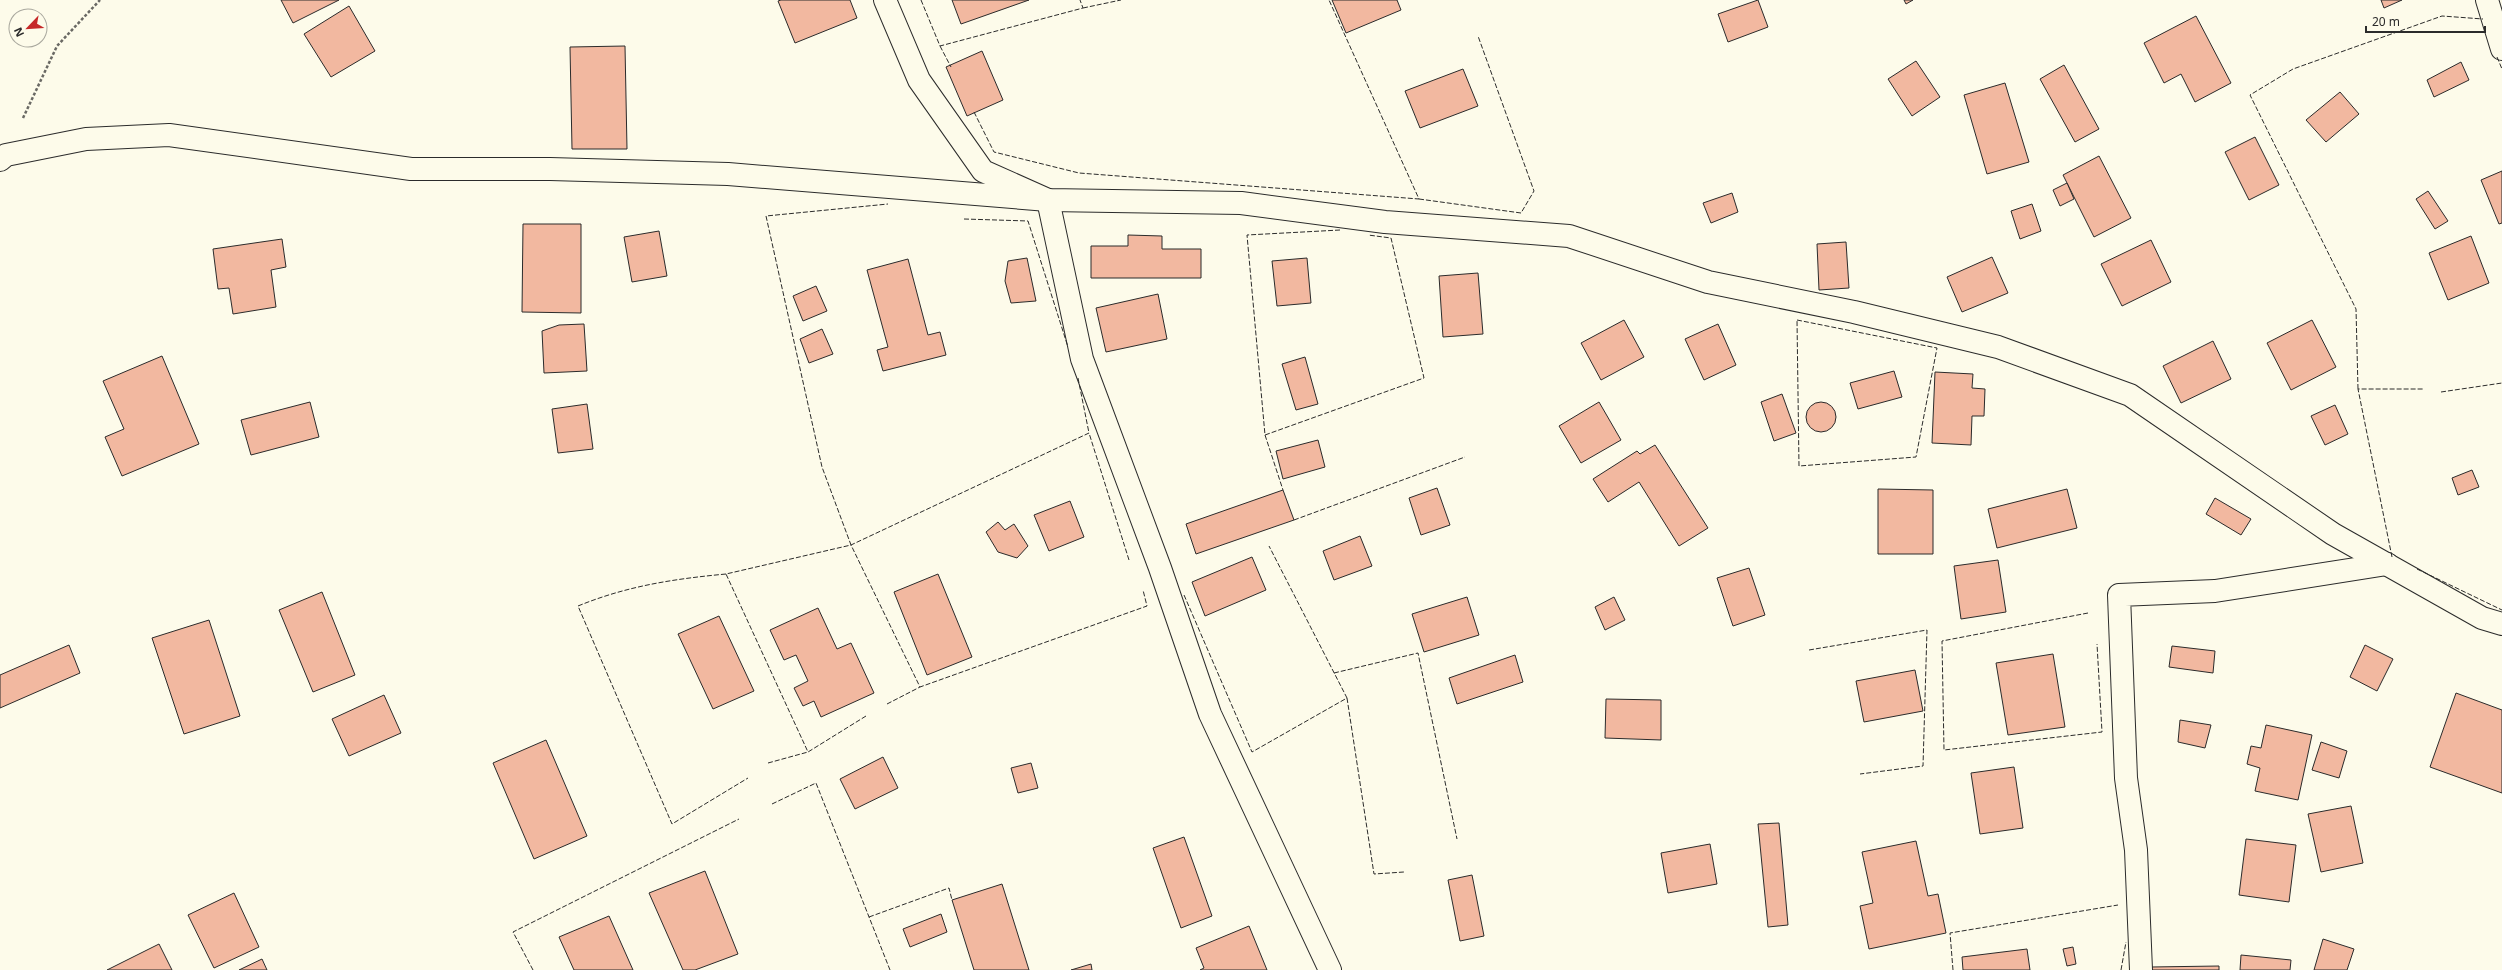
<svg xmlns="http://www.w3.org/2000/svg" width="2502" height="970" viewBox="0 0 2502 970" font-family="'Noto Sans',sans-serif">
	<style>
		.building { fill: #f2b8a0; stroke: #2b2b2b }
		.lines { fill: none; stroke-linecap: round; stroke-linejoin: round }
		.minor-casing { stroke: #2b2b2b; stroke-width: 24 }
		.path { stroke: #6a6964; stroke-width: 2.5; stroke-dasharray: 3 2; stroke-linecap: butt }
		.minor { stroke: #fdfbea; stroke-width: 22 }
		.fence { stroke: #2b2b2b; stroke-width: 1; stroke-dasharray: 5 2; stroke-linecap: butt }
	</style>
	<rect width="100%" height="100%" fill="#fdfbea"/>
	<g class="building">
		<polygon points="281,0 339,0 293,23"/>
		<polygon points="781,0 850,0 857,18 795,43 778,1"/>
		<polygon points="952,0 1029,0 961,24"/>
		<polygon points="1332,0 1397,0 1401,10 1346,33"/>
		<polygon points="1758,0 1768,27 1728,42 1718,14"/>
		<polygon points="1904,0 1913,0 1906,4"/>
		<polygon points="2381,0 2402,0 2384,8"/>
		<polygon points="349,6 375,51 331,77 304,34"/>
		<polygon points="2196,16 2231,83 2195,102 2181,74 2164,83 2144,43"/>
		<polygon points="625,46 627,149 572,149 570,47"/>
		<polygon points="982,51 1003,100 967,116 946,67"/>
		<polygon points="1916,61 1940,97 1912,116 1888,79"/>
		<polygon points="2461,62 2469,80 2434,97 2427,80"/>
		<polygon points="2064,65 2099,129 2075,142 2040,79"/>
		<polygon points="1463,69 1478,106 1420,128 1405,91"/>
		<polygon points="2005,83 2029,162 1987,174 1964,95"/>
		<polygon points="2340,92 2359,114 2326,142 2306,120"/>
		<polygon points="2255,137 2279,185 2249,200 2225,152"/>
		<polygon points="2099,156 2131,218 2094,237 2063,175"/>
		<polygon points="2502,171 2502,223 2499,224 2481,180"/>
		<polygon points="2067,183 2074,199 2060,206 2053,190"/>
		<polygon points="2428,191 2448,221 2435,229 2416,199"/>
		<polygon points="1732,193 1738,212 1711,223 1703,203"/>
		<polygon points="2032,204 2041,231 2020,239 2011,211"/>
		<polygon points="523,224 581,224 581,313 522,312"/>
		<polygon points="659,231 667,276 632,282 624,237"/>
		<polygon points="1128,235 1162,236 1162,249 1201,249 1201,278 1091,278 1091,246 1128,246"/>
		<polygon points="2471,236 2489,283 2448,300 2429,253"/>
		<polygon points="282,239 286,267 271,270 276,307 233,314 229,288 218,289 213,249"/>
		<polygon points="2151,240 2171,282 2122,306 2101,264"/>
		<polygon points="1846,242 1849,288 1819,290 1817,244"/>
		<polygon points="1992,257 2008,293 1962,312 1947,277"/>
		<polygon points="1027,258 1036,301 1011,303 1005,281 1008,261"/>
		<polygon points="1307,258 1311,303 1277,306 1272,261"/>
		<polygon points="908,259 928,335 940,332 946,355 883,371 877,350 888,347 867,270"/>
		<polygon points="1478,273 1483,334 1443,337 1439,276"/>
		<polygon points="816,286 827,311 803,321 793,296"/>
		<polygon points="1158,294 1167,339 1106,352 1096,308"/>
		<polygon points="1624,320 1644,357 1601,380 1581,343"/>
		<polygon points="2312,320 2336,367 2291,390 2267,343"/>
		<polygon points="584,324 587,371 544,373 542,331 559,325"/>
		<polygon points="1718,324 1736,365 1704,380 1685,339"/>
		<polygon points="822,329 833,354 809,363 800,339"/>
		<polygon points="2213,341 2231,379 2181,403 2163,366"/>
		<polygon points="162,356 199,444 122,476 105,437 124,429 103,381"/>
		<polygon points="1305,357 1318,404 1296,410 1282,364"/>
		<polygon points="1894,371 1902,397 1858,409 1850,383"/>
		<polygon points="1935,372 1973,374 1972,388 1985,389 1984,416 1972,416 1971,445 1932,443"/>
		<polygon points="1782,394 1796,433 1774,441 1761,402"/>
		<polygon points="310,402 319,437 251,455 241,420"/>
		<polygon points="1599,402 1621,440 1581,463 1559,426"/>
		<circle cx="1821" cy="417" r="15"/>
		<polygon points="587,404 593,449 558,453 552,409"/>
		<polygon points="2335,405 2348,434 2325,445 2311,416"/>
		<polygon points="1318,440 1325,467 1283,479 1276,451"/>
		<polygon points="1655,445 1708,528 1679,546 1639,482 1608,502 1593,479 1637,451 1640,454"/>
		<polygon points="2472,470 2479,487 2458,495 2452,478"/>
		<polygon points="1437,488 1450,525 1421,535 1409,498"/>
		<polygon points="1878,489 1933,490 1933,554 1878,554"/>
		<polygon points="2067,489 2077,528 1997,548 1988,509"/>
		<polygon points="1283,490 1294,520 1196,554 1186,524"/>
		<polygon points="2215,498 2251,519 2241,535 2206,514"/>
		<polygon points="1070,501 1084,537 1049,551 1034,515"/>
		<polygon points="998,522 1005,530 1014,524 1028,546 1017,558 998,552 986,532"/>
		<polygon points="1360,536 1372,566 1334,580 1323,551"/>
		<polygon points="1252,557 1266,590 1205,616 1192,582"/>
		<polygon points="1998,560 2006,612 1961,619 1954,566"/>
		<polygon points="1749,568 1765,615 1733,626 1717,578"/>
		<polygon points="938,574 972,657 927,675 894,592"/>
		<polygon points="322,592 355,675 313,692 279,610"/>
		<polygon points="1467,597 1479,635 1424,652 1412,614"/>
		<polygon points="1614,597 1625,620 1605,630 1595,607"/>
		<polygon points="818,608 837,649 851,643 874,693 821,717 814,701 803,706 794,688 808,681 796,655 784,660 770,630"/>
		<polygon points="719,616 754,691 713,709 678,634"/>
		<polygon points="209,620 240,716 184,734 152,638"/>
		<polygon points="69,645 80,673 0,708 0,675"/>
		<polygon points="2365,645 2393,659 2377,691 2350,677"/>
		<polygon points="2172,646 2215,651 2213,673 2169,667"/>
		<polygon points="2053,654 2065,727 2008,735 1996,663"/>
		<polygon points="1515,655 1523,682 1457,704 1449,678"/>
		<polygon points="1915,670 1923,711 1864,722 1856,681"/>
		<polygon points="2456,693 2502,710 2502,793 2430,767"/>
		<polygon points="384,695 401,733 349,756 332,719"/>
		<polygon points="1606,699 1661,700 1661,740 1605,738"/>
		<polygon points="2180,720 2211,725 2205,748 2178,742"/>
		<polygon points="2266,725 2312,735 2298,800 2255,791 2260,768 2247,764 2251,746 2261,748"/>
		<polygon points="546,740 587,836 534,859 493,763"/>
		<polygon points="2321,742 2347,751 2339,778 2312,770"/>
		<polygon points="883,757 898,788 855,809 840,779"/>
		<polygon points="1031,763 1038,788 1018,793 1011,768"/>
		<polygon points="2014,767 2023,828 1980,834 1971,773"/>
		<polygon points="2351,806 2363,863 2321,872 2308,814"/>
		<polygon points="1779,823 1788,925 1768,927 1758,824"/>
		<polygon points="1184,837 1212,916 1181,928 1153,848"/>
		<polygon points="2246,839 2296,845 2289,902 2239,895"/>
		<polygon points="1916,841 1928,896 1938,894 1946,933 1869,949 1860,906 1873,903 1862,852"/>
		<polygon points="1710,844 1717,884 1668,893 1661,853"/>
		<polygon points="705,871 738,954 695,970 683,970 649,893"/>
		<polygon points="1472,875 1484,936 1460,941 1448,880"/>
		<polygon points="1002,884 1029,970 974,970 952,900"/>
		<polygon points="234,893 259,947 214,968 188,915"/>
		<polygon points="941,914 947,932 910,947 903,929"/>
		<polygon points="609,916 633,970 574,970 559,937"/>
		<polygon points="1249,926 1267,970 1200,970 1204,968 1196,948"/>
		<polygon points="2323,939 2354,949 2347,970 2314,970"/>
		<polygon points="159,944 172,970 107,970"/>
		<polygon points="2073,947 2076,964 2067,966 2063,949"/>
		<polygon points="2027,949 2030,970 1963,970 1962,957"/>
		<polygon points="2241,955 2291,960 2290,970 2240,970"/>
		<polygon points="262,959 267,970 239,970"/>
		<polygon points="1091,964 1092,970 1071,970"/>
		<polygon points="2219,966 2219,970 2150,970 2150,967"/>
	</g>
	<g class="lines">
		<defs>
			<g id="minor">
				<polyline points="885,0 919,80 983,171 1048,200 1082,359 1160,568 1210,714 1330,970"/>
				<polyline points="2487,0 2502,49"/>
				<polyline points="0,160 6,155 86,139 169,135 411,169 550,169 728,174 1048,200 1241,203 1385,222 1569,236 1708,282 1854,312 1998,347 2130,395 2333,534 2482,618 2502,624"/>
				<polyline points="2141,970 2136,850 2126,778 2119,595 2215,591 2387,564"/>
			</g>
		</defs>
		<use href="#minor" class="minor-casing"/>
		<polyline class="path" points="23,118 57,46 100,0"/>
		<use href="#minor" class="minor"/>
		<g class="fence">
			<polyline points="921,0 940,46 1083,8 1080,0"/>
			<polyline points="1083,8 1121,0"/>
			<polyline points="940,46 951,67"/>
			<polyline points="2497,57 2502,69"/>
			<polyline points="974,112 994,152 1079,173 1419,199 1329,0"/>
			<polyline points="1419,199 1521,213 1534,191 1478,36"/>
			<polyline points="964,219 1028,221 1068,347"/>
			<polyline points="1340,230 1247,235 1265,435 1424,378 1391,238 1368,235"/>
			<polygon points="1797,320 1937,348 1916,457 1799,466"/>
			<polyline points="1078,378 1089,433"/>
			<polyline points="2358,389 2356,309 2250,95 2293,69 2442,16 2483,19"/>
			<polyline points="2441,392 2502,383"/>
			<polyline points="1265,435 1283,490"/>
			<polyline points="1294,520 1465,457"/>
			<polyline points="2392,557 2358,389 2423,389"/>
			<polyline points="1129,560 1089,433 851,545 920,687 1147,606 1143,590"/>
			<polyline points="2417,569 2502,610"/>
			<path d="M 726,574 C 673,579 627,586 578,606 L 672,824 L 748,778"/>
			<polyline points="1184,595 1252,752 1347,698 1269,546"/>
			<polyline points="2088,613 1942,641 1944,750 2102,732 2097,644"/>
			<polyline points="1809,650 1927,630 1923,766 1860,774"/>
			<polyline points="1334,673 1418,653 1457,839"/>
			<polyline points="1347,698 1374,874 1404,872"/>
			<polyline points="887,704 920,687"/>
			<polyline points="866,716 808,752 726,574 851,545 822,467 766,216 888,204"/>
			<polyline points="768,763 808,752"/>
			<polyline points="772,804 816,783 890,970"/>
			<polyline points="869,917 949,888 952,900"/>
			<polyline points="533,970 513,932 739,819"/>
			<polyline points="1953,970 1950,933 2118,905"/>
			<polyline points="2121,970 2126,942"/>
		</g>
	</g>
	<g transform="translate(28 28) rotate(245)"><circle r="19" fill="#fdfbea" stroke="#a9a89e"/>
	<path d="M0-3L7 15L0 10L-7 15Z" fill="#c62828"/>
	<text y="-6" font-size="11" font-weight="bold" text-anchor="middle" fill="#2b2b2b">N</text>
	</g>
	<path d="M2366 26v6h119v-6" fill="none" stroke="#2b2b2b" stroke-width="2"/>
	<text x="2372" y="26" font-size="12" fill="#2b2b2b" stroke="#fdfbea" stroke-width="3" paint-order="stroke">20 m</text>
</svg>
